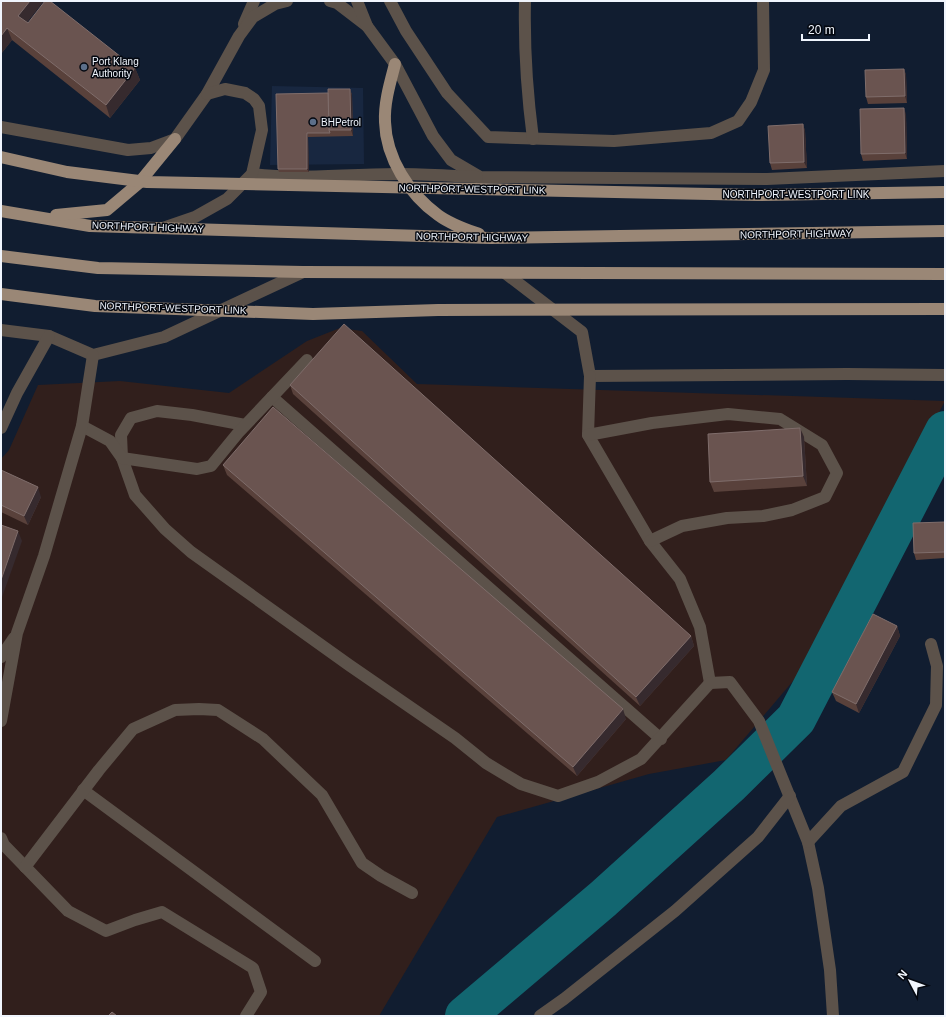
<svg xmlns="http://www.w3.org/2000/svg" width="946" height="1017" viewBox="0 0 946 1017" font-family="Arial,sans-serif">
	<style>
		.built { fill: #182740 }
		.industrial { fill: #311f1c }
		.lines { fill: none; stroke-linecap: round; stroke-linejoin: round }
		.river { stroke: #126670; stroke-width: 40 }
		.minor { stroke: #5c524a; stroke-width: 12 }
		.major { stroke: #9a8776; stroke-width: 12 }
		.major-bridge { stroke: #9a8776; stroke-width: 12 }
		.wall { fill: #59413b }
		.shaded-wall { fill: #362a2e }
		.building { fill: #6a5450; stroke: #7f6d6b }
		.service-dot { fill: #5c6f8a; stroke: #040810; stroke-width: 1.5 }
		.labels { text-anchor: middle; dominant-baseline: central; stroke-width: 3; stroke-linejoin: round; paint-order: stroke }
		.poi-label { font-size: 10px; fill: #f0f5fd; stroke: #040810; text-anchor: start }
		.street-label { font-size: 10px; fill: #f0f5fd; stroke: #040810 }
	</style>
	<rect width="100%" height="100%" fill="#111d30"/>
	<polygon class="built" points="272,86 363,88 364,164 270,165"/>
	<polygon class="industrial" points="340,328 362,331 417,384 945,401 799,674 726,760 649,774 497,817 379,1016 1,1016 1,459 9,450 38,385 120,381 229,393 307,341"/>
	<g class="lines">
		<polyline class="river" points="465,1016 603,899 729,785 796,719 945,431"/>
		<g class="minor">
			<polyline points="330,1 337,3 367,26 395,64 433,136 451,160 480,177 767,179 945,171"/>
			<polyline points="357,1 367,26"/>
			<polyline points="390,1 406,31 447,93 488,137 614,141 711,133 738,121 751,102 764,70 763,1"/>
			<path d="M 525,1 C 524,47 527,93 533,139"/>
			<polyline points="244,24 254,1"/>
			<polyline points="1,127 128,150 151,148 175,139 207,94 239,36 253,17 275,4 287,1"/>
			<path d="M 252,174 C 301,180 351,174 400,174 C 425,174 451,176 477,177"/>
			<polyline points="163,228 195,217 227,199 252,174 262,130 259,106 254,99 245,93 225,89 207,94"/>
			<polyline points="505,273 582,332 590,376 847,374 945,375"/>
			<polyline points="1,330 49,336 93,355 164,337 303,272"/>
			<polyline points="590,376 588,435 650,541 680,579 700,627 710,683"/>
			<polyline points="272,397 661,739"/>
			<polyline points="245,425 192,415 157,411 131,418 121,435 122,458 135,495 165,529 191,552 349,665 455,738 486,763 521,784 558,796 598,782 641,759 710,683 730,682 759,721 808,842 818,888 830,970 833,1016"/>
			<polyline points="82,426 110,441 122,458 197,469 211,466 238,433 307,360"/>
			<polyline points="1,428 17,393 49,336"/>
			<polyline points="588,435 652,423 728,414 780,419 822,445 837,473 825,497 792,510 763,516 727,518 682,526 650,541"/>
			<polyline points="1,657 14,638"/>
			<polyline points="1,721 17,633 44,556 82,426 93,355"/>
			<polyline points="83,790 315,961"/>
			<polyline points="1,838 4,845 68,911 106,931 135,920 162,912 253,968 261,992 246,1016"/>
			<polyline points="808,842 841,806 903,772 936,705 937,666 931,644"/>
			<polyline points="25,867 99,770 133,729 175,710 199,709 218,710 263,739 322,795 362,863 381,876 412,893"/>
			<polyline points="540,1016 564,999 675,911 758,837 790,796"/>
		</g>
		<g class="major">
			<path d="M 395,64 C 390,83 384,103 385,122 C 386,158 409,194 438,215 C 450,224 465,229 479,234"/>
			<polyline points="1,211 90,226 490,238 945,231"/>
			<polyline points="56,215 107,210 139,183 175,139"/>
			<polyline points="1,256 98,268 303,272 945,274"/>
		</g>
		<g class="major-bridge">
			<polyline points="1,157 67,172 147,182 757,195 945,192"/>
			<polyline points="1,294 95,306 313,314 438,310 945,309"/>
		</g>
	</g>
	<g class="wall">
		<polygon points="1,1 27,22 135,68 140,80 110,118 12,40 1,54"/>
		<polygon points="904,69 906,75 907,103 868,104 866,97"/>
		<polygon points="350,89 352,95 353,136 308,137 309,172 279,172 278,169 328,93"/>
		<polygon points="906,114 907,159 863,161 861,154"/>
		<polygon points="803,124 805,131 807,168 772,170 770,163"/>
		<polygon points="290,385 691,636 694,646 640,706 293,394"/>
		<polygon points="800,428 804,437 807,486 714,492 710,482"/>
		<polygon points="223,465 626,719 577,776 227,475"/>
		<polygon points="1,470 41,497 28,525 1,512"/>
		<polygon points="945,522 945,558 916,560 914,553"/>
		<polygon points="897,626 900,636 859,713 836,701 832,692"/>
	</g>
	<g class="shaded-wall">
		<polygon points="30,1 44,1 23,28 18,16"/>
		<polygon points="7,28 12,40 1,54 1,36"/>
		<polygon points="135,68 140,80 110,118 106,105"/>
		<polygon points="904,69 906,75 907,103 905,96"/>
		<polygon points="350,89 352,95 353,136 351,130"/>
		<polygon points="904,108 906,114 907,159 905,153"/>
		<polygon points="803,124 805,131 807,168 804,162"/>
		<polygon points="307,133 308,137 309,172 307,169"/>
		<polygon points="800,428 804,437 807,486 803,476"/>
		<polygon points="38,487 41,497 28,525 24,516"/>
		<polygon points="18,531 22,541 1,600 1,580"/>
		<polygon points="897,626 900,636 859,713 856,704"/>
		<polygon points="691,636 694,646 640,706 636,697"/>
		<polygon points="623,709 626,719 577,776 573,767"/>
	</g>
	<g class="building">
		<polygon points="1,1 30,1 18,16 28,23 45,1 50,1 135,68 106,105 7,28 1,36"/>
		<polygon points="904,69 905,96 866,97 865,70"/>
		<polygon points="328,89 350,89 351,130 329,130"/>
		<polygon points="328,93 329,130 330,133 307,133 307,169 278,169 276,94"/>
		<polygon points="904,108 905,153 861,154 860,109"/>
		<polygon points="803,124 804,162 770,163 768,126"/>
		<polygon points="344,324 691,636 636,697 290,385"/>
		<polygon points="273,407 623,709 573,767 223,465"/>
		<polygon points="800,428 803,476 710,482 708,434"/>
		<polygon points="1,470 38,487 24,516 1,505"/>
		<polygon points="945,522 945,552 914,553 913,523"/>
		<polygon points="1,525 18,531 1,580"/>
		<polygon points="873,614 897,626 856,704 832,692"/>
		<polygon points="112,1012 117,1016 108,1016"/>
	</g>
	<g class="service-dot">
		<circle cx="84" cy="67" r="4"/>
		<circle cx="313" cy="122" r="4"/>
	</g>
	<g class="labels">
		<g class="poi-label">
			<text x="92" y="61">Port Klang<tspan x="92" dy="12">Authority</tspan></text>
			<text x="321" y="122">BHPetrol</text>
		</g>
		<g class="street-label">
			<text transform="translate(472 189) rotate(1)">NORTHPORT-WESTPORT LINK</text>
			<text x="796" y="194">NORTHPORT-WESTPORT LINK</text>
			<text transform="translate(148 227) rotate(2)">NORTHPORT HIGHWAY</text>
			<text transform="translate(796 234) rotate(-1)">NORTHPORT HIGHWAY</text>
			<text transform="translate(472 237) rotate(1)">NORTHPORT HIGHWAY</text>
			<text transform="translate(173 308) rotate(2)">NORTHPORT-WESTPORT LINK</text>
		</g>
	</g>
	<rect width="946" height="1017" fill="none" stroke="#f0f5fd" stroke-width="4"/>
	<g transform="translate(910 981) rotate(311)" stroke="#040810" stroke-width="3" paint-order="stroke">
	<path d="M0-3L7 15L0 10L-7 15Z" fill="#f0f5fd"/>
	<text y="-6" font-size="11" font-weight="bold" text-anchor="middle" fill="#f0f5fd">N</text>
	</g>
	<path d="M802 34v6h67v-6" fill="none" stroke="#f0f5fd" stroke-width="2"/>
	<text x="808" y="34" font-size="12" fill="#f0f5fd" stroke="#040810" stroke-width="3" paint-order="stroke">20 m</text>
</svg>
